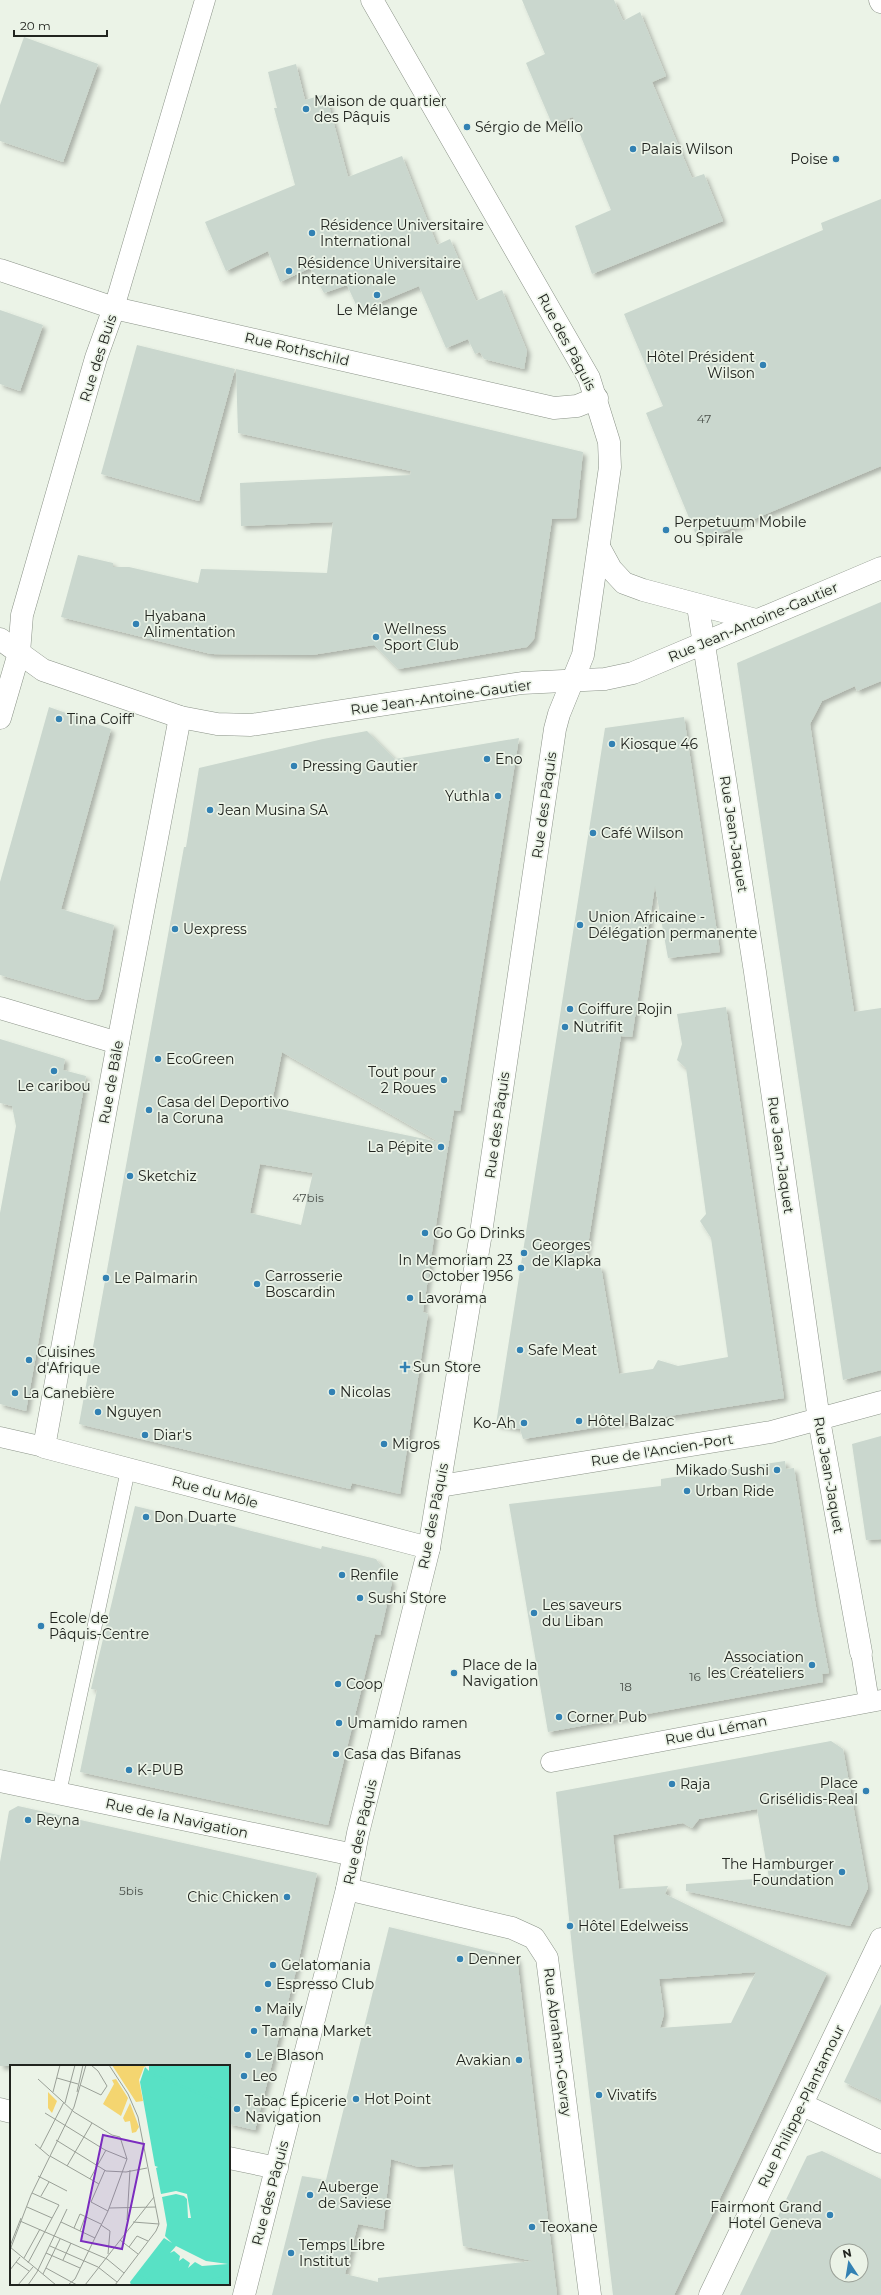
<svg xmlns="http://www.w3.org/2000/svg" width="881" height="2295" viewBox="0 0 881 2295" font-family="Montserrat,sans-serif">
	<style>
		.building { fill: #cad7ce; fill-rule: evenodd; filter: url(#shadow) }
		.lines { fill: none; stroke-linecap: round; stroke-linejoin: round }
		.service-casing { stroke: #8b9388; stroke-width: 15 }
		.pedestrian-casing { stroke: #8b9388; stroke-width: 21 }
		.minor-casing { stroke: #8b9388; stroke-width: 23 }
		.primary-casing { stroke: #8b9388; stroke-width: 23 }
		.service { stroke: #fff; stroke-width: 14 }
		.pedestrian { stroke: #fff; stroke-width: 20 }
		.minor { stroke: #fff; stroke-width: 22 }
		.primary { stroke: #fff; stroke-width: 22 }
		.poi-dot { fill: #3281b3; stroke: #ebf3e7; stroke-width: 1.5 }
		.labels { text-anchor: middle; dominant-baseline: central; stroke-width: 3.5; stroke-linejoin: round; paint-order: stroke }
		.number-label { font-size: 12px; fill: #4b514b }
		.poi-label { font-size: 14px; fill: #21241f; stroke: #ebf3e7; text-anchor: start }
		.street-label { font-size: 14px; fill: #21241f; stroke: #ebf3e7 }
		.inset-river { fill: none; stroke: #58e1c5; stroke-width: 2 }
		.inset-road { fill: none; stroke: #9aa097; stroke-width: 1 }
		.view { fill: #7b2cbf; fill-opacity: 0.15; stroke: #7b2cbf; stroke-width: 2 }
		.inset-edge { fill: none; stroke: #21241f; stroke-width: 2 }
	</style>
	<defs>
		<filter id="shadow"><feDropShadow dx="3.5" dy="3.5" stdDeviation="2" flood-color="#0004"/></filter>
	</defs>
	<rect width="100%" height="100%" fill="#ebf3e7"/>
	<g class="building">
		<polygon points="522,0 614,0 623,21 640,12 666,76 652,82 692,178 704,174 723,221 592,274 575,226 611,210 573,117 552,124 526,63 545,54"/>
		<polygon points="24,37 98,64 63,162 0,141 0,105"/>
		<polygon points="296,64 305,100 326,94 348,177 402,156 437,245 450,239 476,301 502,290 527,351 524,369 484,359 480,352 475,354 468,339 446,348 419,286 359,311 347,285 324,293 310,268 280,282 268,251 226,271 205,222 295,185 274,108 277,108 268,72"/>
		<polygon points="881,199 881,466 699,542 646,413 663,406 624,314 823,230 821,223"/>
		<polygon points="0,310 43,325 20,391 0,384"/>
		<polygon points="137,345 235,369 199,501 101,474"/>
		<polygon points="236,369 583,452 576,518 552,519 534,639 527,647 398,669 374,645 312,655 211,654 61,617 78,555 113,563 113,567 129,567 198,583 201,569 327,573 333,522 241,526 240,483 410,475 411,471 238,433"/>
		<polygon points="881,602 881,681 857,691 855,686 822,701 810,724 854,1012 881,1008 881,1370 843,1380 737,663"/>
		<polygon points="49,707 111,729 61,909 114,925 102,990 98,999 88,1000 0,975 0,882"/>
		<polygon points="684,717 720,952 668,958 655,886 632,1037 621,1036 585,1264 601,1267 619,1374 653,1369 658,1360 678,1366 728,1357 711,1238 700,1221 706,1214 686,1068 677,1060 682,1044 677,1014 726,1007 784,1398 523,1439 520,1429 496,1424 605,728"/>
		<path d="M 367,731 L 395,759 L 519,738 L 460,1111 L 454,1110 L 443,1178 L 423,1312 L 428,1314 L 400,1494 L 352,1483 L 350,1489 L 79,1424 L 184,847 L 186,847 L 199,768 L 323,739 ZM 282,1052 L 439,1142 L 271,1107 ZM 260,1164 L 313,1173 L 301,1225 L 250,1213 Z"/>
		<polygon points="0,1039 65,1059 63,1070 86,1076 26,1411 0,1404 0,1213 16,1126 12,1106 0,1103"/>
		<polygon points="881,1436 881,1539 866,1540 852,1444"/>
		<polygon points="785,1461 786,1469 794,1468 816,1607 829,1673 822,1674 823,1682 548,1732 509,1504 661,1486 661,1479"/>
		<polygon points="135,1506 216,1526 217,1522 321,1549 322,1546 376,1559 392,1582 380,1635 375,1634 328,1825 80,1772 97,1690 91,1689"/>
		<path d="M 831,1741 L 843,1749 L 868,1888 L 850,1926 L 686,1891 L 686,1884 L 769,1878 L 757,1809 L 699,1819 L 692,1828 L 683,1823 L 613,1835 L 619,1889 L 668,1886 L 665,1894 L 827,1973 L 674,2295 L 613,2295 L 573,1957 L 556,1792 ZM 756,1972 L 731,2023 L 660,2028 L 664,2014 L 659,1979 Z"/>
		<polygon points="18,1806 317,1873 299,1959 255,2130 229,2124 229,2066 0,2066 0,1862 9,1811"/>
		<path d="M 389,1927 L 517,1958 L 557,2295 L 272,2295 L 302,2176 L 326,2180 ZM 391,2159 L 419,2167 L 453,2164 L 463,2246 L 533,2261 L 378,2278 L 378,2282 L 345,2274 L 358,2224 L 383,2229 Z"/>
		<polygon points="881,2004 881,2100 844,2082"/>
		<path d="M 822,2151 L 881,2179 L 881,2295 L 740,2295 L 807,2156 ZM 837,2251 L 861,2251 L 861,2275 L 837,2275 Z"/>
	</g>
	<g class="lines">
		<defs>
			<polyline id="service" points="59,1793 128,1470"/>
			<g id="pedestrian">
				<polyline points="114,308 205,0"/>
				<polyline points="0,1437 44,1447"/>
				<polyline points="861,1652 869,1702"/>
				<polyline points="551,1762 881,1700"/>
			</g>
			<g id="minor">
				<polyline points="0,270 114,308 554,408 577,406 597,398"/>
				<polyline points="599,547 611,569 624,583 643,590 756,620"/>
				<polyline points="698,606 755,972 819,1420 861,1652"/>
				<polyline points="0,639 43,670 180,717 217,724 251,725 522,683 605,679 633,673 881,568"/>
				<polyline points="180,717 118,1043 44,1447 429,1548"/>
				<polyline points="0,718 19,653 22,615 96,358 114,308"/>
				<polyline points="0,1008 118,1043"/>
				<polyline points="440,1486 771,1432 881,1402"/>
				<polyline points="0,1781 354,1855"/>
				<polyline points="347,1889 512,1928 534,1938 547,1958 590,2295"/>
				<polyline points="803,2105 881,2142"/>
				<polyline points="0,2109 11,2112"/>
				<polyline points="229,2158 277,2168"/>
				<polyline points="244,2295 347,1889 358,1833 429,1548 481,1233 555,729 559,714 583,655 610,467 609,442 589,378 372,0"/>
				<polyline points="710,2295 881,1939"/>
			</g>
			<polyline id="primary" points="880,0 881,2"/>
		</defs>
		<use href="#service" class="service-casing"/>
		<use href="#pedestrian" class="pedestrian-casing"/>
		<use href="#minor" class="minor-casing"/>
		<use href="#primary" class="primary-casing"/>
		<use href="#service" class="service"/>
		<use href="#pedestrian" class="pedestrian"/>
		<use href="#minor" class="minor"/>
		<use href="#primary" class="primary"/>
	</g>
	<g class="poi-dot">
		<circle cx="306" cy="109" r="4"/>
		<circle cx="467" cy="127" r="4"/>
		<circle cx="633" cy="149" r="4"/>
		<circle cx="836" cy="159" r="4"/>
		<circle cx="312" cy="233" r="4"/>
		<circle cx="289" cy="271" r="4"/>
		<circle cx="377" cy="295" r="4"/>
		<circle cx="763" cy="365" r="4"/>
		<circle cx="666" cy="530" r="4"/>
		<circle cx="136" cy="624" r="4"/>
		<circle cx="376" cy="637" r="4"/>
		<circle cx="59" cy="719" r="4"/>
		<circle cx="612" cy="744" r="4"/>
		<circle cx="487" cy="759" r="4"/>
		<circle cx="294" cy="766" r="4"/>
		<circle cx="498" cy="796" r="4"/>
		<circle cx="210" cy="810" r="4"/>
		<circle cx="593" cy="833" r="4"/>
		<circle cx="580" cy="925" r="4"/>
		<circle cx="175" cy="929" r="4"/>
		<circle cx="570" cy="1009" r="4"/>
		<circle cx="565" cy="1027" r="4"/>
		<circle cx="158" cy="1059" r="4"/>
		<circle cx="54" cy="1071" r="4"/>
		<circle cx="444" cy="1080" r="4"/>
		<circle cx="149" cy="1110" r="4"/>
		<circle cx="441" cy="1147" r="4"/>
		<circle cx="130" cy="1176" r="4"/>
		<circle cx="425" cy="1233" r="4"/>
		<circle cx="524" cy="1253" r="4"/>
		<circle cx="521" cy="1268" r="4"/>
		<circle cx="106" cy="1278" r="4"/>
		<circle cx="257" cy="1284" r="4"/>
		<circle cx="410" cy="1298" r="4"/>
		<circle cx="520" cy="1350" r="4"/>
		<circle cx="29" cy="1360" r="4"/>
		<path d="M403 1361h4v4h4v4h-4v4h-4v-4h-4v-4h4z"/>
		<circle cx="332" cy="1392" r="4"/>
		<circle cx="15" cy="1393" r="4"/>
		<circle cx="98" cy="1412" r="4"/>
		<circle cx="579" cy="1421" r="4"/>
		<circle cx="524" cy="1423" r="4"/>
		<circle cx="145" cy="1435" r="4"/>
		<circle cx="384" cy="1444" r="4"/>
		<circle cx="777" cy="1470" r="4"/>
		<circle cx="687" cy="1491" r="4"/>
		<circle cx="146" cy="1517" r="4"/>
		<circle cx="342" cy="1575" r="4"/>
		<circle cx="360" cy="1598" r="4"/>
		<circle cx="534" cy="1613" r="4"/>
		<circle cx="41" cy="1626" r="4"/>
		<circle cx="812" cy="1665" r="4"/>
		<circle cx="454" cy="1673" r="4"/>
		<circle cx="338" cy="1684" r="4"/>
		<circle cx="559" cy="1717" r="4"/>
		<circle cx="339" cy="1723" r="4"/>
		<circle cx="336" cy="1754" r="4"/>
		<circle cx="129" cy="1770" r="4"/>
		<circle cx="672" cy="1784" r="4"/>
		<circle cx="866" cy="1791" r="4"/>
		<circle cx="28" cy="1820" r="4"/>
		<circle cx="842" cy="1872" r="4"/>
		<circle cx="287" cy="1897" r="4"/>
		<circle cx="570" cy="1926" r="4"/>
		<circle cx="460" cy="1959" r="4"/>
		<circle cx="273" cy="1965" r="4"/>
		<circle cx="268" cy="1984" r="4"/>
		<circle cx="258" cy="2009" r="4"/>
		<circle cx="254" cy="2031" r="4"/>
		<circle cx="248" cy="2055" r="4"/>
		<circle cx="519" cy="2060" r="4"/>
		<circle cx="244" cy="2076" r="4"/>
		<circle cx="599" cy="2095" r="4"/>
		<circle cx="356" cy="2099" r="4"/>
		<circle cx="237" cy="2109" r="4"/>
		<circle cx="310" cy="2195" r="4"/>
		<circle cx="830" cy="2215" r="4"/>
		<circle cx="532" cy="2227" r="4"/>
		<circle cx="291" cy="2253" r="4"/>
	</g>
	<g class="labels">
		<g class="number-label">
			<text x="704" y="418">47</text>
			<text x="308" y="1197">47bis</text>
			<text x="695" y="1676">16</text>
			<text x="626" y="1686">18</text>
			<text x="131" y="1890">5bis</text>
		</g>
		<g class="poi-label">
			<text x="314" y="101">Maison de quartier<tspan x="314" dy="16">des Pâquis</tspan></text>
			<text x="475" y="127">Sérgio de Mello</text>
			<text x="641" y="149">Palais Wilson</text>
			<text x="828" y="159" text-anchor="end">Poise</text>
			<text x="320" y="225">Résidence Universitaire<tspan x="320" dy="16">International</tspan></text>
			<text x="297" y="263">Résidence Universitaire<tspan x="297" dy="16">Internationale</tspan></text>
			<text x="377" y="310" text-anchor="middle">Le Mélange</text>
			<text x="755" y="357" text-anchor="end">Hôtel Président<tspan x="755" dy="16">Wilson</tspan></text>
			<text x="674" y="522">Perpetuum Mobile<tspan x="674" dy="16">ou Spirale</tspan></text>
			<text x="144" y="616">Hyabana<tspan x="144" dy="16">Alimentation</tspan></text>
			<text x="384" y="629">Wellness<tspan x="384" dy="16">Sport Club</tspan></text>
			<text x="67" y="719">Tina Coiff'</text>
			<text x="620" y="744">Kiosque 46</text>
			<text x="495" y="759">Eno</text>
			<text x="302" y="766">Pressing Gautier</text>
			<text x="490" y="796" text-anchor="end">Yuthla</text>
			<text x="218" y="810">Jean Musina SA</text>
			<text x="601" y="833">Café Wilson</text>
			<text x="588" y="917">Union Africaine -<tspan x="588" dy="16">Délégation permanente</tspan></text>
			<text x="183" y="929">Uexpress</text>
			<text x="578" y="1009">Coiffure Rojin</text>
			<text x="573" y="1027">Nutrifit</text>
			<text x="166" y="1059">EcoGreen</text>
			<text x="436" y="1072" text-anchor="end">Tout pour<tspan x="436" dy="16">2 Roues</tspan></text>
			<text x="54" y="1086" text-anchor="middle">Le caribou</text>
			<text x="157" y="1102">Casa del Deportivo<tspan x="157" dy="16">la Coruna</tspan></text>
			<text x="433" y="1147" text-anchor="end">La Pépite</text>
			<text x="138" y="1176">Sketchiz</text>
			<text x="433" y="1233">Go Go Drinks</text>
			<text x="532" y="1245">Georges<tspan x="532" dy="16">de Klapka</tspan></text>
			<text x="513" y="1260" text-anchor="end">In Memoriam 23<tspan x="513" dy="16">October 1956</tspan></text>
			<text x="265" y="1276">Carrosserie<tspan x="265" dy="16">Boscardin</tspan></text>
			<text x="114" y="1278">Le Palmarin</text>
			<text x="418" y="1298">Lavorama</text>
			<text x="528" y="1350">Safe Meat</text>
			<text x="37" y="1352">Cuisines<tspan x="37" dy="16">d'Afrique</tspan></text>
			<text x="413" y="1367">Sun Store</text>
			<text x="340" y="1392">Nicolas</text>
			<text x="23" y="1393">La Canebière</text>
			<text x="106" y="1412">Nguyen</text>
			<text x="587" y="1421">Hôtel Balzac</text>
			<text x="516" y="1423" text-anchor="end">Ko-Ah</text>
			<text x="153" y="1435">Diar's</text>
			<text x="392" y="1444">Migros</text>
			<text x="769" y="1470" text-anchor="end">Mikado Sushi</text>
			<text x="695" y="1491">Urban Ride</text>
			<text x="154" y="1517">Don Duarte</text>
			<text x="350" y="1575">Renfile</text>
			<text x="368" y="1598">Sushi Store</text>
			<text x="542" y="1605">Les saveurs<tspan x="542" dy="16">du Liban</tspan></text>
			<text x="49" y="1618">Ecole de<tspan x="49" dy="16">Pâquis-Centre</tspan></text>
			<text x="804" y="1657" text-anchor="end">Association<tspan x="804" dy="16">les Créateliers</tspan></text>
			<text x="462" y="1665">Place de la<tspan x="462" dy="16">Navigation</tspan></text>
			<text x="346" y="1684">Coop</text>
			<text x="567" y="1717">Corner Pub</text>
			<text x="347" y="1723">Umamido ramen</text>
			<text x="344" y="1754">Casa das Bifanas</text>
			<text x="137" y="1770">K-PUB</text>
			<text x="858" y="1783" text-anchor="end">Place<tspan x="858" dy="16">Grisélidis-Real</tspan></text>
			<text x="680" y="1784">Raja</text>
			<text x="36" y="1820">Reyna</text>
			<text x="834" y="1864" text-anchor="end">The Hamburger<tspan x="834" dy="16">Foundation</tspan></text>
			<text x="279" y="1897" text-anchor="end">Chic Chicken</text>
			<text x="578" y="1926">Hôtel Edelweiss</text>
			<text x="468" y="1959">Denner</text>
			<text x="281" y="1965">Gelatomania</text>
			<text x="276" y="1984">Espresso Club</text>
			<text x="266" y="2009">Maily</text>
			<text x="262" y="2031">Tamana Market</text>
			<text x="256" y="2055">Le Blason</text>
			<text x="511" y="2060" text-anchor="end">Avakian</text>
			<text x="252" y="2076">Leo</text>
			<text x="607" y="2095">Vivatifs</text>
			<text x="364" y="2099">Hot Point</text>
			<text x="245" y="2101">Tabac Épicerie<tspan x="245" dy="16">Navigation</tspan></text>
			<text x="318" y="2187">Auberge<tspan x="318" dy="16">de Saviese</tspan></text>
			<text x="822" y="2207" text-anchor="end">Fairmont Grand<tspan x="822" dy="16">Hotel Geneva</tspan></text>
			<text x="540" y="2227">Teoxane</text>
			<text x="299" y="2245">Temps Libre<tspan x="299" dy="16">Institut</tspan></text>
		</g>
		<g class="street-label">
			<text transform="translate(567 342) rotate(62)">Rue des Pâquis</text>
			<text transform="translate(297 349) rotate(13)">Rue Rothschild</text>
			<text transform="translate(98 358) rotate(-72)">Rue des Buis</text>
			<text transform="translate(753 622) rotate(-23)">Rue Jean-Antoine-Gautier</text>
			<text transform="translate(441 697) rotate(-8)">Rue Jean-Antoine-Gautier</text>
			<text transform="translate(544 805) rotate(-82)">Rue des Pâquis</text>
			<text transform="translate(734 834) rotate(81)">Rue Jean-Jaquet</text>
			<text transform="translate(111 1082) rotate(-80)">Rue de Bâle</text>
			<text transform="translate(497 1125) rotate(-82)">Rue des Pâquis</text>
			<text transform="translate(781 1155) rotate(82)">Rue Jean-Jaquet</text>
			<text transform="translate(662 1450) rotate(-9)">Rue de l'Ancien-Port</text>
			<text transform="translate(829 1475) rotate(80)">Rue Jean-Jaquet</text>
			<text transform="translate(215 1492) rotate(15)">Rue du Môle</text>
			<text transform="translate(433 1516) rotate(-79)">Rue des Pâquis</text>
			<text transform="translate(716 1730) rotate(-11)">Rue du Léman</text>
			<text transform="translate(177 1818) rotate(12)">Rue de la Navigation</text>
			<text transform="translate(360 1832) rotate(-77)">Rue des Pâquis</text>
			<text transform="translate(558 2042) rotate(83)">Rue Abraham-Gevray</text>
			<text transform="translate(801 2106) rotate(-64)">Rue Philippe-Plantamour</text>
			<text transform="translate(270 2193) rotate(-75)">Rue des Pâquis</text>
		</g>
	</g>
	<g transform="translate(10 2065)">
		<rect width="220" height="220" fill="#ebf3e7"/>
		<path d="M 102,0 L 139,0 L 134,2 L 129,15 L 133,36 L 126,37 ZM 106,14 L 118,33 L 111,51 L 93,39 L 104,19 L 102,15 ZM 38,27 L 47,36 L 42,48 L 38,43 ZM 120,38 L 129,62 L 126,67 L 122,68 L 120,56 L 115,57 L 113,53 Z" fill="#f4d570"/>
		<path d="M 139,0 L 220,0 L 220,220 L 121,220 L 120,217 L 154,173 L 162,178 L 155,171 L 157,160 L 152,132 L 166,129 L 174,131 L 177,134 L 178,153 L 181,153 L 177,129 L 166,126 L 151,129 L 146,103 L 148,102 L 145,101 L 130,17 L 135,2 L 139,6 ZM 166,181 L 196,196 L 218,199 L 192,201 L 185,197 L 178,203 L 180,198 L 173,193 L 169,196 L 170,191 L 164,186 L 160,188 Z" fill="#58e1c5" fill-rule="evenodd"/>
		<path class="inset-river" d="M 134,10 L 144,10 L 220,41M 128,210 L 141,217 L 193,217 L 210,213 L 220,207"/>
		<path class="inset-road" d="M 99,0 L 118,29 L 128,52 L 149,159 L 146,166 L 105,220M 47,13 L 68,19M 28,14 L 64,47 L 102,70 L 110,72 L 117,94 L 98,146 L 65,214 L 58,220M 70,20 L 91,30 L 97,21 L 88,6 L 81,0M 43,27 L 50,0M 67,27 L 73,0M 55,38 L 65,0M 35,48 L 95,85 L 117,94M 46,75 L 96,106 L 116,107 L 137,103M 25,79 L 39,91M 30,84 L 54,37M 40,91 L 89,119M 57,101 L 82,58M 95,105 L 81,137 L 98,146M 28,111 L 57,126M 80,114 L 96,85M 31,131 L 39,117M 17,142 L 42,153M 99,143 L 146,142M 117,155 L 120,105M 10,156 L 97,194 L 114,208M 51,157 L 85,173M 123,157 L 149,159M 91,160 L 100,166 L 98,189M 64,163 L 70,149 L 91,159M 70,166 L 75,152M 110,175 L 128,189M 0,181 L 11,153M 40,181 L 88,202 L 107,217M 0,182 L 46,220M 119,182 L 127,171 L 138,176M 0,185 L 21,130 L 64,42 L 76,0M 36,188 L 70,203M 14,193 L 30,164M 53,195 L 61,178M 6,197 L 19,206M 18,198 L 49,140 L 22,128M 36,203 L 67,220M 0,205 L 10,192M 33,209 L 50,174M 8,220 L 23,202M 18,220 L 27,207 L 57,144M 75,220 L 144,132"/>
		<path class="view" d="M 93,70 L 134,79 L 112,184 L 71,176 Z"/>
		<rect width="220" height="220" class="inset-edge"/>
	</g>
	<g transform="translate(849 2263) rotate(348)"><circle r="19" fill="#ebf3e7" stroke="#9aa097"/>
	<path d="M0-3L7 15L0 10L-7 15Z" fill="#3281b3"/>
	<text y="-6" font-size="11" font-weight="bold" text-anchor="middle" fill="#21241f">N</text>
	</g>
	<path d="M14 30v6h93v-6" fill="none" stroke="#21241f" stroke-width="2"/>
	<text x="20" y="30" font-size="12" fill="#21241f" stroke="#ebf3e7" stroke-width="3" paint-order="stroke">20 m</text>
</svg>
